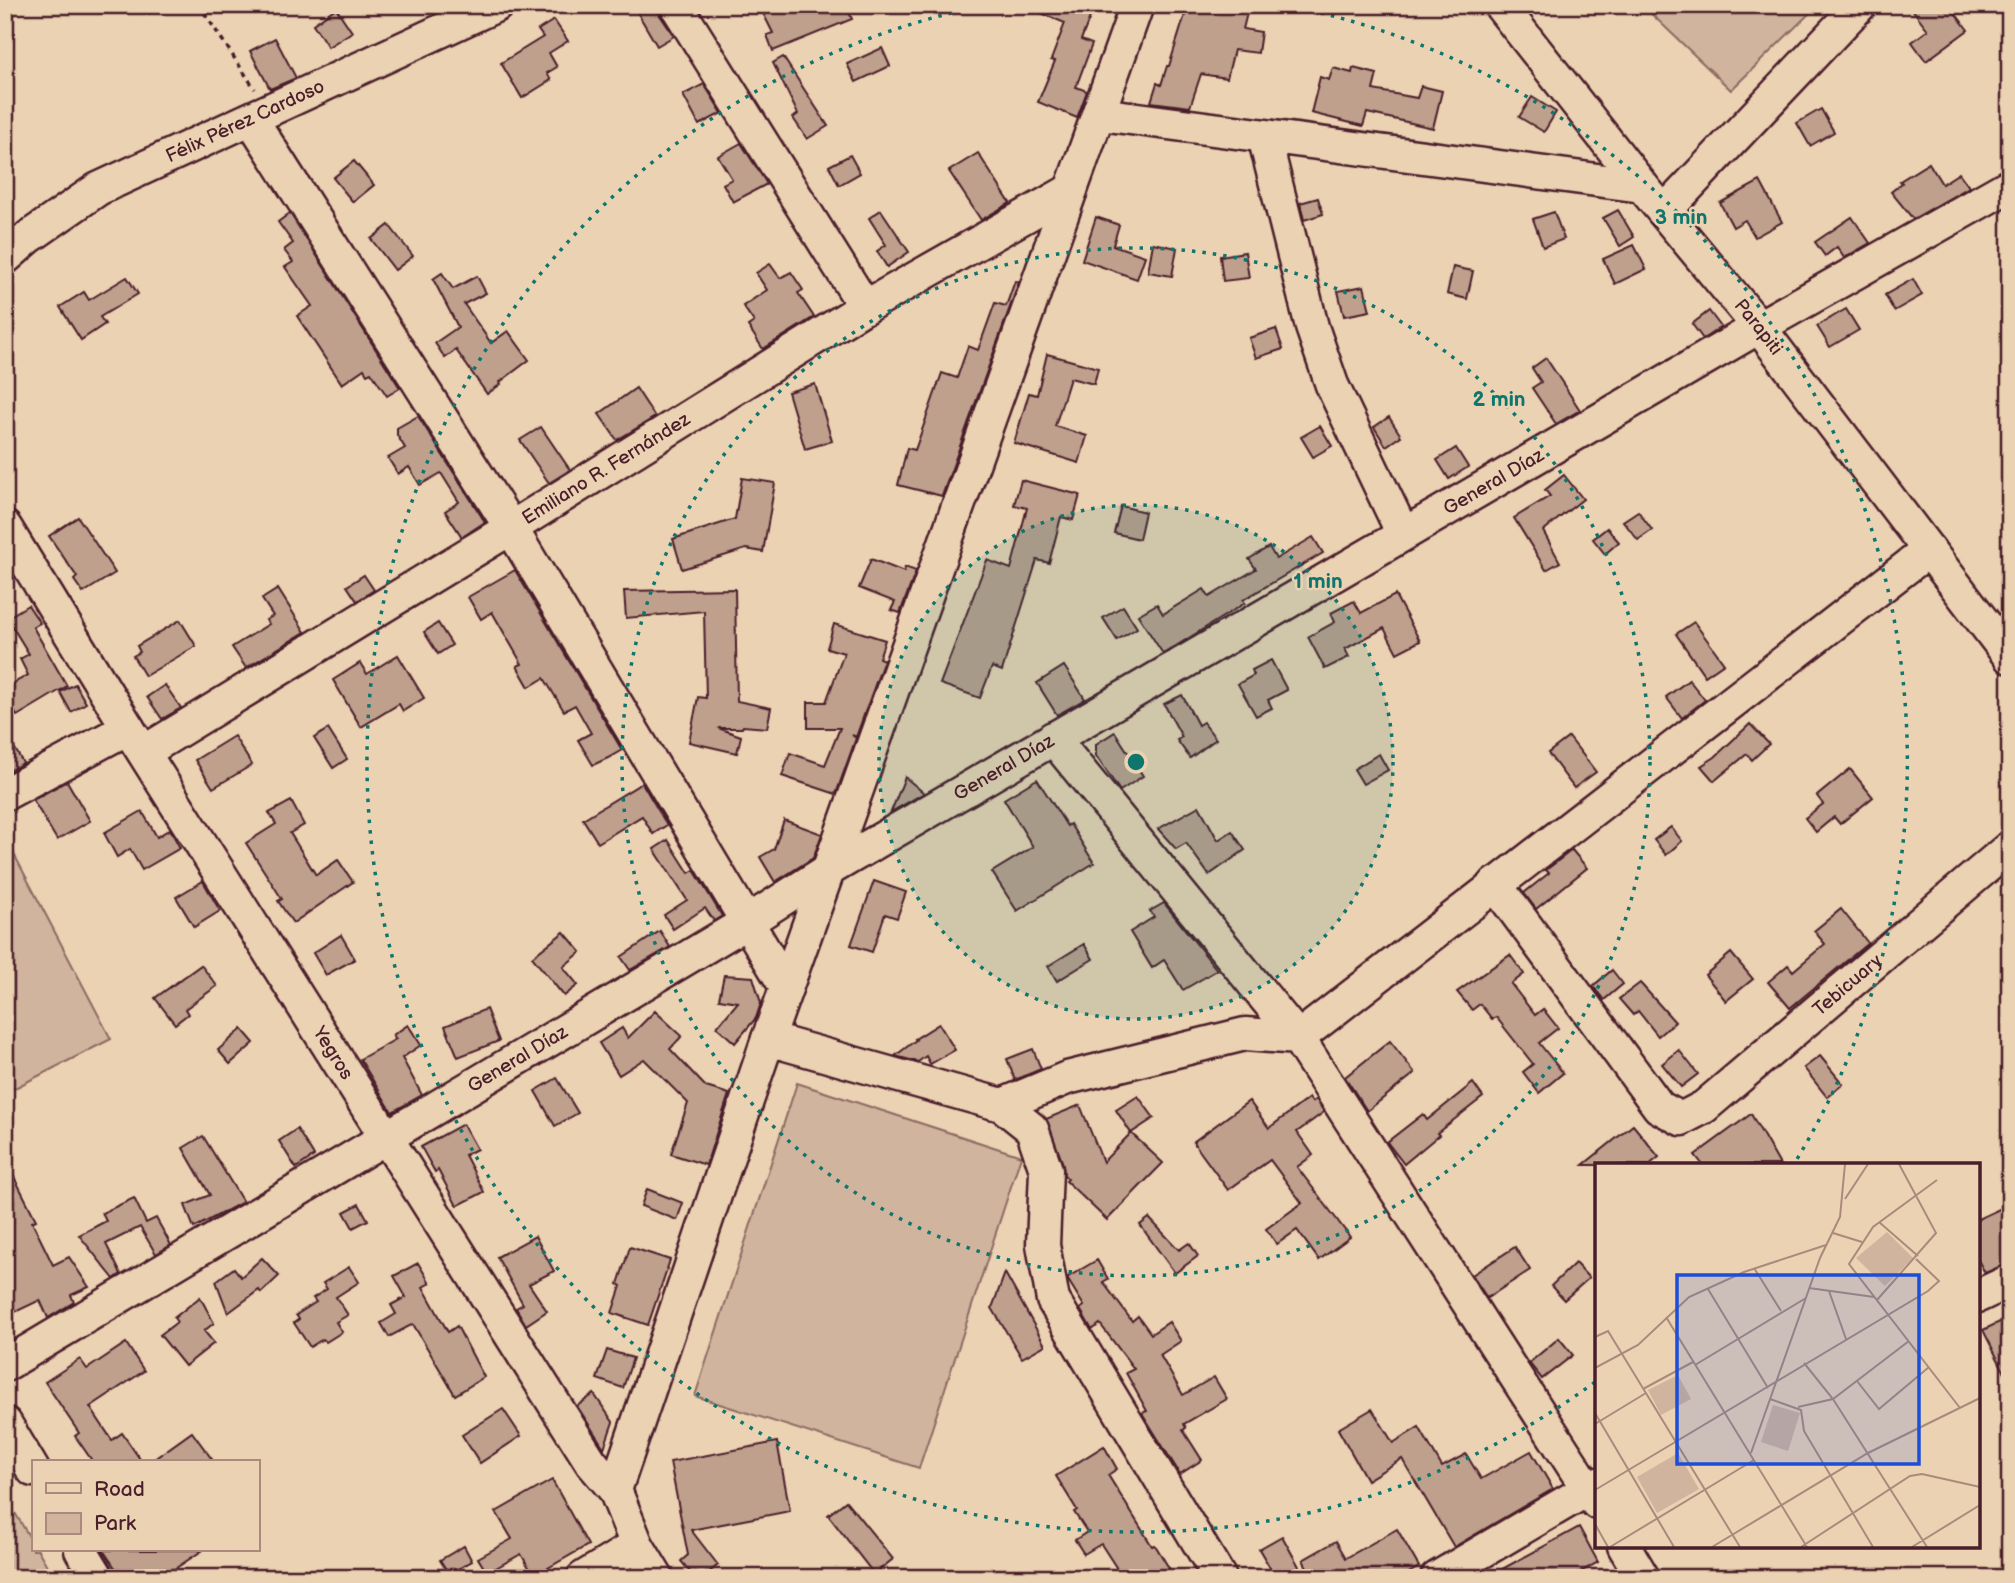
<svg xmlns="http://www.w3.org/2000/svg" width="2015" height="1583" viewBox="0 0 2015 1583" font-family="'Balsamiq Sans',sans-serif">
	<style>
		.green { fill: #d0b49d; stroke: #8d6a64; stroke-width: 2 }
		.building { fill: #bea08d; stroke: #4a1f2b; stroke-width: 2 }
		.lines { fill: none; stroke-linecap: round; stroke-linejoin: round }
		.minor-casing { stroke: #4a1f2b; stroke-width: 37 }
		.path { stroke: #4a1f2b; stroke-width: 3.5; stroke-dasharray: 5 5; stroke-linecap: butt }
		.minor { stroke: #ebd2b3; stroke-width: 32 }
		.ring { fill: none; stroke: #0f766e; stroke-width: 3.5; stroke-dasharray: 3.5 7 }
		.labels { text-anchor: middle; dominant-baseline: central; stroke-width: 5; stroke-linejoin: round; paint-order: stroke }
		.street-label { font-size: 19px; fill: #4a1f2b; stroke: #ebd2b3 }
		.inset-road { fill: none; stroke: #ab8a7d; stroke-width: 2 }
		.view { fill: #1d4ed8; fill-opacity: 0.15; stroke: #1d4ed8; stroke-width: 3.5 }
		.inset-edge { fill: none; stroke: #4a1f2b; stroke-width: 3.5 }
		.centre { fill: #0f766e; stroke: #ebd2b3; stroke-width: 3.5 }
		.ring-label { font-size: 21px; text-anchor: middle; font-weight: bold; fill: #0f766e; stroke: #ebd2b3; stroke-width: 5; stroke-linejoin: round; paint-order: stroke }
	</style>
	<rect width="100%" height="100%" fill="#ebd2b3"/>
	<filter id="ink" filterUnits="userSpaceOnUse"><feTurbulence type="fractalNoise" baseFrequency=".0143" numOctaves="2"/><feDisplacementMap in="SourceGraphic" scale="14" xChannelSelector="R" yChannelSelector="G"/><feConvolveMatrix kernelMatrix="1 2 1 2 8 2 1 2 1" color-interpolation-filters="sRGB"/></filter>
	<g filter="url(#ink)">
		<g class="green">
			<polygon points="1642,5 1818,5 1731,90"/>
			<polygon points="5,837 111,1039 5,1093"/>
			<polygon points="797,1083 1021,1156 919,1468 695,1396"/>
			<polygon points="5,1496 33,1543 33,1550 38,1550 54,1578 5,1578"/>
		</g>
		<g class="building">
			<polygon points="633,5 658,5 660,15 674,36 657,46"/>
			<polygon points="759,5 846,5 852,19 773,51 767,35 773,33"/>
			<polygon points="1022,5 1076,5 1092,12 1081,40 1092,44 1076,87 1087,91 1077,118 1038,102 1055,61 1051,60 1065,23"/>
			<polygon points="1188,5 1249,5 1243,29 1261,32 1258,53 1234,50 1227,78 1201,74 1190,107 1151,102 1157,83 1161,85 1167,66 1169,66"/>
			<polygon points="1909,5 1949,5 1968,30 1926,61 1912,42 1928,30"/>
			<polygon points="336,8 352,32 328,47 313,24"/>
			<polygon points="554,20 568,41 549,53 557,67 547,73 551,80 522,98 501,63 543,37 538,30"/>
			<polygon points="275,38 296,78 270,89 250,51"/>
			<polygon points="882,48 890,66 856,82 847,64"/>
			<polygon points="783,57 828,126 807,139 793,118 798,114 773,63"/>
			<polygon points="1333,68 1352,73 1353,68 1377,74 1373,90 1417,98 1421,86 1442,91 1433,128 1367,113 1363,126 1311,113 1320,77 1329,80"/>
			<polygon points="704,84 722,113 699,125 683,95"/>
			<polygon points="1532,97 1556,112 1544,132 1519,117"/>
			<polygon points="1821,109 1834,132 1810,146 1797,123"/>
			<polygon points="741,143 767,184 733,202 723,184 732,179 718,156"/>
			<polygon points="978,153 1010,203 981,220 949,171"/>
			<polygon points="850,155 860,173 839,185 829,166"/>
			<polygon points="354,161 374,185 353,202 333,178"/>
			<polygon points="1929,163 1942,184 1959,173 1969,187 1913,219 1891,192 1902,183 1900,181"/>
			<polygon points="1760,181 1782,222 1755,237 1745,220 1733,227 1720,203"/>
			<polygon points="1318,198 1323,214 1304,220 1300,203"/>
			<polygon points="881,210 909,252 887,267 877,251 886,245 869,218"/>
			<polygon points="1618,210 1634,237 1620,246 1603,218"/>
			<polygon points="1554,212 1564,239 1543,247 1533,219"/>
			<polygon points="290,213 400,388 387,396 371,372 367,374 364,369 342,384 297,316 312,306 285,267 293,262 284,250 293,243 278,222"/>
			<polygon points="1096,217 1119,225 1113,245 1145,256 1137,279 1082,260"/>
			<polygon points="1852,217 1870,243 1844,258 1837,247 1825,256 1815,242"/>
			<polygon points="389,225 413,256 395,270 371,239"/>
			<polygon points="1153,243 1177,248 1172,276 1148,272"/>
			<polygon points="1634,245 1646,269 1615,284 1603,259"/>
			<polygon points="1245,252 1249,278 1223,281 1220,256"/>
			<polygon points="770,264 780,278 791,272 803,290 798,293 814,317 763,349 748,326 754,322 743,306 767,290 756,273"/>
			<polygon points="1453,267 1473,271 1467,299 1447,294"/>
			<polygon points="442,273 453,289 477,276 486,293 464,304 491,343 508,331 529,360 500,382 501,384 487,394 456,350 445,358 435,343 458,327 433,279"/>
			<polygon points="127,277 138,294 100,317 105,324 81,340 60,307 84,292 89,300"/>
			<polygon points="1913,279 1922,295 1894,311 1885,295"/>
			<polygon points="1015,281 1019,282 942,496 898,485 907,448 915,450 942,373 957,378 968,346 978,350 995,303 1006,306"/>
			<polygon points="1364,286 1370,311 1344,316 1338,291"/>
			<polygon points="1846,309 1859,330 1830,347 1817,326"/>
			<polygon points="1709,311 1721,327 1703,339 1692,324"/>
			<polygon points="1276,329 1283,349 1256,358 1249,338"/>
			<polygon points="1047,354 1098,368 1094,384 1070,378 1055,426 1087,436 1079,463 1014,443 1029,393 1037,395"/>
			<polygon points="1546,358 1580,410 1556,424 1532,388 1541,382 1532,368"/>
			<polygon points="815,384 832,441 805,449 788,392"/>
			<polygon points="636,388 655,417 617,440 599,414"/>
			<polygon points="418,416 485,522 462,537 445,511 459,502 441,473 420,485 409,467 398,474 388,458 405,448 397,435 397,428"/>
			<polygon points="1389,417 1401,436 1386,446 1374,427"/>
			<polygon points="1320,426 1332,446 1313,457 1301,437"/>
			<polygon points="541,427 570,470 549,483 520,440"/>
			<polygon points="1456,448 1468,467 1449,479 1437,460"/>
			<polygon points="1564,475 1583,499 1543,531 1560,562 1546,570 1514,518 1550,496 1545,490"/>
			<polygon points="742,478 775,483 763,552 746,549 682,569 673,539 735,519"/>
			<polygon points="1021,480 1080,495 1073,520 1061,517 1049,563 1037,560 1002,671 992,667 980,698 940,684 987,560 1011,569 1027,508 1014,505"/>
			<polygon points="1121,506 1145,512 1139,539 1114,533"/>
			<polygon points="1638,511 1652,530 1638,540 1623,521"/>
			<polygon points="78,517 115,573 83,593 74,580 77,577 49,536"/>
			<polygon points="1607,528 1619,542 1605,554 1593,539"/>
			<polygon points="1313,537 1323,553 1243,600 1245,603 1163,654 1138,615 1157,604 1163,614 1204,589 1209,597 1256,569 1249,559 1269,547 1276,559"/>
			<polygon points="871,559 904,572 905,567 916,571 900,613 891,610 895,602 859,588"/>
			<polygon points="515,570 622,750 608,758 593,765 578,740 591,733 575,705 564,711 544,678 529,687 517,666 522,664 492,612 481,619 468,597"/>
			<polygon points="364,575 374,590 357,601 347,586"/>
			<polygon points="278,589 305,632 246,668 232,647 269,624 266,620 273,616 262,599"/>
			<polygon points="735,589 737,701 771,708 767,728 743,726 742,728 718,728 741,736 737,753 689,742 698,697 706,698 704,611 626,618 624,591"/>
			<polygon points="1395,595 1420,641 1397,653 1384,628 1345,649 1349,657 1325,669 1308,637 1335,622 1331,613 1354,601 1361,613"/>
			<polygon points="28,605 40,623 33,627 67,686 17,716 5,696 5,688 28,675 20,659 29,654 7,618"/>
			<polygon points="1123,606 1137,628 1117,640 1103,618"/>
			<polygon points="180,620 196,646 145,676 133,656 140,652 137,646"/>
			<polygon points="1694,622 1724,663 1705,676 1676,634"/>
			<polygon points="438,623 452,645 438,654 424,632"/>
			<polygon points="834,624 885,640 879,658 884,660 856,737 852,735 856,738 836,794 782,776 790,753 825,765 840,728 808,728 808,702 826,702 844,653 827,648"/>
			<polygon points="398,655 424,698 403,711 399,704 361,727 333,680 360,663 367,674"/>
			<polygon points="1271,660 1287,690 1268,700 1272,708 1256,716 1238,684 1254,675 1252,670"/>
			<polygon points="1064,666 1085,699 1057,715 1037,683"/>
			<polygon points="1689,680 1705,700 1682,718 1666,697"/>
			<polygon points="75,684 86,703 71,712 60,692"/>
			<polygon points="165,685 181,708 162,719 147,697"/>
			<polygon points="1182,695 1198,725 1203,722 1216,739 1190,758 1177,740 1182,737 1164,704"/>
			<polygon points="1750,724 1769,744 1752,760 1747,754 1714,781 1701,766 1715,757"/>
			<polygon points="328,729 347,759 333,768 314,738"/>
			<polygon points="5,731 23,763 5,773"/>
			<polygon points="1115,732 1143,776 1120,791 1096,756 1096,744"/>
			<polygon points="234,736 252,765 213,788 195,760"/>
			<polygon points="1569,737 1596,772 1574,788 1548,753"/>
			<polygon points="1379,754 1388,770 1363,784 1354,769"/>
			<polygon points="1850,769 1873,797 1840,824 1834,817 1816,832 1805,818 1823,804 1817,796"/>
			<polygon points="905,777 924,793 891,812"/>
			<polygon points="1037,779 1067,826 1070,824 1094,863 1017,911 992,872 1033,847 1004,799"/>
			<polygon points="67,781 90,821 57,840 33,800"/>
			<polygon points="642,783 667,825 653,834 642,816 598,843 583,819"/>
			<polygon points="291,801 304,825 290,833 316,875 338,860 353,882 293,923 278,901 282,899 246,843 276,824 269,813"/>
			<polygon points="1199,806 1218,840 1232,831 1245,850 1209,875 1186,843 1176,849 1158,829"/>
			<polygon points="142,811 157,837 170,829 180,848 142,870 130,849 117,857 104,833"/>
			<polygon points="784,820 822,834 813,858 775,882 760,857 774,849"/>
			<polygon points="1671,827 1682,841 1666,855 1654,840"/>
			<polygon points="668,840 689,873 694,870 722,916 714,921 705,908 673,929 664,915 687,900 654,849"/>
			<polygon points="1572,850 1587,868 1536,909 1524,893 1549,873 1546,870"/>
			<polygon points="203,881 220,911 194,927 176,897"/>
			<polygon points="874,881 906,892 897,918 885,914 872,952 851,945"/>
			<polygon points="1164,903 1217,970 1183,990 1164,960 1152,968 1130,932 1154,917 1150,911"/>
			<polygon points="1841,909 1868,943 1790,1008 1768,982 1788,965 1793,971 1825,944 1814,931"/>
			<polygon points="660,931 670,947 630,970 621,957"/>
			<polygon points="564,932 581,952 563,967 578,985 564,996 532,957"/>
			<polygon points="341,935 355,959 326,975 313,953"/>
			<polygon points="1084,944 1093,959 1057,981 1048,966"/>
			<polygon points="1731,953 1753,979 1726,1001 1705,975"/>
			<polygon points="1510,955 1524,974 1511,984 1535,1015 1543,1009 1558,1028 1539,1043 1563,1073 1539,1093 1523,1072 1533,1064 1496,1017 1492,1019 1480,1004 1472,1010 1457,992"/>
			<polygon points="201,965 217,986 185,1009 188,1014 175,1024 155,998"/>
			<polygon points="1612,970 1623,984 1604,1000 1593,986"/>
			<polygon points="724,975 753,977 761,1003 756,1018 735,1043 717,1027 738,1002 719,999"/>
			<polygon points="1640,983 1675,1022 1658,1036 1638,1011 1633,1015 1619,999"/>
			<polygon points="486,1009 499,1041 458,1057 445,1026"/>
			<polygon points="655,1011 682,1036 670,1049 706,1087 729,1094 706,1165 671,1154 688,1103 644,1059 619,1075 599,1043 622,1028 628,1038"/>
			<polygon points="939,1024 955,1050 930,1064 926,1056 918,1062 895,1056 916,1040 915,1039"/>
			<polygon points="408,1025 421,1045 402,1058 422,1095 392,1112 360,1059 396,1039 393,1035"/>
			<polygon points="242,1029 254,1043 230,1064 218,1050"/>
			<polygon points="1390,1041 1415,1073 1367,1111 1345,1077"/>
			<polygon points="1033,1049 1041,1069 1015,1080 1007,1059"/>
			<polygon points="1679,1050 1698,1074 1681,1087 1662,1064"/>
			<polygon points="1820,1056 1843,1084 1827,1097 1804,1068"/>
			<polygon points="557,1078 578,1113 555,1126 535,1091"/>
			<polygon points="1473,1083 1483,1097 1437,1133 1439,1135 1404,1164 1387,1142 1423,1114 1427,1120"/>
			<polygon points="1138,1096 1154,1118 1131,1133 1116,1110"/>
			<polygon points="1309,1098 1312,1102 1316,1099 1324,1112 1297,1132 1313,1155 1297,1167 1350,1237 1319,1260 1297,1230 1277,1244 1266,1229 1302,1203 1270,1160 1228,1190 1193,1142 1249,1101 1269,1128"/>
			<polygon points="1080,1105 1103,1162 1131,1133 1163,1163 1107,1220 1066,1181 1068,1179 1064,1175 1063,1164 1046,1119"/>
			<polygon points="1751,1114 1780,1165 1703,1165 1695,1155"/>
			<polygon points="463,1124 477,1149 465,1155 484,1192 457,1206 438,1170 435,1172 421,1147"/>
			<polygon points="1633,1125 1659,1157 1649,1165 1583,1165"/>
			<polygon points="297,1129 314,1156 296,1168 279,1141"/>
			<polygon points="203,1136 243,1202 194,1228 185,1205 210,1195 183,1148"/>
			<polygon points="5,1159 36,1220 32,1222 53,1265 69,1257 89,1287 71,1295 74,1302 48,1318 40,1300 11,1314 5,1301"/>
			<polygon points="647,1189 683,1203 677,1220 641,1206"/>
			<polygon points="134,1198 146,1223 156,1218 171,1245 156,1254 140,1227 106,1244 121,1274 114,1279 79,1235 106,1221 102,1213"/>
			<polygon points="359,1204 368,1220 353,1228 344,1212"/>
			<polygon points="2010,1204 2010,1263 1985,1273 1978,1260 1978,1219"/>
			<polygon points="1149,1218 1179,1250 1189,1243 1198,1256 1175,1273 1140,1225"/>
			<polygon points="535,1236 554,1271 529,1284 547,1311 526,1325 516,1308 523,1304 497,1257"/>
			<polygon points="630,1247 670,1260 648,1325 612,1313 621,1286 618,1284"/>
			<polygon points="1515,1247 1530,1270 1487,1298 1472,1275"/>
			<polygon points="262,1258 279,1276 261,1293 259,1290 228,1313 216,1281 234,1268 241,1277"/>
			<polygon points="1097,1260 1108,1279 1103,1282 1132,1321 1138,1316 1151,1334 1169,1322 1181,1341 1160,1355 1183,1395 1214,1377 1227,1399 1184,1424 1186,1428 1183,1430 1202,1460 1180,1474 1142,1413 1147,1411 1126,1373 1134,1369 1100,1324 1092,1330 1080,1309 1084,1306 1068,1280 1068,1277"/>
			<polygon points="418,1263 430,1283 423,1287 448,1332 457,1326 484,1377 455,1395 413,1324 389,1337 381,1323 396,1314 391,1305 406,1297 394,1276"/>
			<polygon points="1575,1263 1589,1278 1564,1300 1551,1286"/>
			<polygon points="349,1267 359,1282 336,1297 348,1315 336,1322 342,1332 326,1342 323,1339 310,1347 294,1323 299,1319 296,1315 316,1302 313,1298 327,1289 323,1283"/>
			<polygon points="1005,1273 1045,1345 1022,1358 992,1308"/>
			<polygon points="200,1297 214,1323 204,1331 214,1343 185,1366 160,1335 177,1322 174,1318"/>
			<polygon points="2010,1317 2010,1383 1983,1330"/>
			<polygon points="1559,1338 1573,1355 1542,1379 1529,1363"/>
			<polygon points="126,1343 144,1371 90,1407 112,1440 122,1433 142,1462 93,1462 75,1436 79,1433 45,1382 80,1359 87,1369"/>
			<polygon points="607,1350 633,1358 623,1388 597,1379"/>
			<polygon points="594,1394 613,1422 604,1448 577,1406"/>
			<polygon points="503,1409 521,1436 480,1463 462,1435"/>
			<polygon points="1372,1409 1393,1443 1419,1427 1442,1467 1466,1454 1481,1479 1531,1451 1553,1489 1454,1547 1402,1459 1367,1480 1338,1429"/>
			<polygon points="192,1432 214,1462 150,1462"/>
			<polygon points="777,1442 790,1511 691,1530 718,1565 702,1578 695,1578 681,1561 688,1555 670,1462"/>
			<polygon points="1104,1446 1117,1469 1108,1475 1152,1546 1155,1545 1175,1578 1123,1578 1101,1544 1084,1554 1075,1540 1087,1532 1074,1512 1077,1510 1056,1476"/>
			<polygon points="552,1480 588,1545 534,1576 521,1554 487,1573 478,1558 512,1539 496,1512"/>
			<polygon points="846,1501 893,1559 874,1574 828,1515"/>
			<polygon points="1579,1527 1598,1562 1570,1578 1486,1578"/>
			<polygon points="1397,1529 1419,1567 1400,1578 1313,1578 1303,1560 1336,1541 1346,1558"/>
			<polygon points="1282,1536 1302,1572 1292,1578 1276,1578 1259,1549"/>
			<polygon points="464,1546 472,1561 449,1574 440,1560"/>
			<polygon points="103,1550 203,1550 161,1578 122,1578"/>
		</g>
		<g class="lines">
			<defs>
				<g id="minor">
					<polyline points="676,5 865,307"/>
					<path id="s1" d="M 1500,5 L 1642,186 L 1759,327 L 2010,657"/>
					<polyline points="1100,114 1642,186"/>
					<polyline points="252,120 511,528 786,987"/>
					<polyline points="1264,136 1312,327 1332,385 1403,534"/>
					<polyline points="1664,212 1860,5"/>
					<path id="s2" d="M 5,258 L 29,237 L 98,189 L 497,5"/>
					<path id="s3" d="M 5,527 L 128,728 L 591,1462 L 615,1490 L 637,1545 L 657,1578"/>
					<polyline points="1053,738 1298,1038 1597,1503"/>
					<path id="s4" d="M 144,752 L 511,528 L 865,307 L 1071,190"/>
					<polyline points="5,794 128,728"/>
					<path id="s5" d="M 1495,884 L 1659,1107 L 1681,1119 L 1704,1107 L 2010,847"/>
					<polyline points="768,1039 1002,1105 1032,1129 1046,1170 1043,1245 1053,1300 1220,1578"/>
					<polyline points="1002,1105 1067,1078 1245,1034 1298,1038 1929,550"/>
					<polyline points="1978,1296 2010,1281"/>
					<path id="s6" d="M 5,1365 L 747,922 L 830,869 L 1759,327 L 2010,185"/>
					<polyline points="5,1423 33,1470"/>
					<polyline points="615,1490 768,1039 1137,5"/>
					<polyline points="1624,1546 1643,1578"/>
					<polyline points="81,1550 98,1578"/>
					<polyline points="583,1578 637,1545"/>
					<polyline points="1437,1578 1597,1484"/>
				</g>
			</defs>
			<use href="#minor" class="minor-casing"/>
			<polyline class="path" points="199,5 255,89"/>
			<use href="#minor" class="minor"/>
		</g>
	</g>
	<circle cx="1136" cy="762" r="257" fill="#0f766e" fill-opacity=".12"/>
	<g class="ring">
		<circle cx="1136" cy="762" r="257"/>
		<circle cx="1136" cy="762" r="514"/>
		<path d="M1595 1382A771 771 0 1 1 982 6M1290 6A771 771 0 0 1 1797 1159"/>
	</g>
	<g class="labels">
		<g class="street-label">
			<text stroke="none"><textPath href="#s2" startOffset="278">Félix Pérez Cardoso</textPath></text>
			<text stroke="none"><textPath href="#s1" startOffset="413">Parapiti</textPath></text>
			<text stroke="none"><textPath href="#s4" startOffset="542">Emiliano R. Fernández</textPath></text>
			<text stroke="none"><textPath href="#s6" startOffset="1731">General Díaz</textPath></text>
			<text stroke="none"><textPath href="#s6" startOffset="1164">General Díaz</textPath></text>
			<text stroke="none"><textPath href="#s5" startOffset="516">Tebicuary</textPath></text>
			<text stroke="none"><textPath href="#s3" startOffset="620">Yegros</textPath></text>
			<text stroke="none"><textPath href="#s6" startOffset="597">General Díaz</textPath></text>
		</g>
	</g>
	<g transform="translate(1595 1163)">
		<rect width="385" height="385" fill="#ebd2b3"/>
		<path d="M 292,69 L 318,95 L 290,123 L 261,95 ZM 83,212 L 96,236 L 66,252 L 53,227 ZM 178,242 L 205,250 L 193,288 L 166,279 ZM 83,290 L 104,326 L 62,350 L 42,314 Z" fill="#d0b49d"/>
		<path class="inset-road" d="M 342,17 L 278,64 L 254,101 L 365,245M 250,36 L 273,1M 284,59 L 323,93M 238,70 L 267,79M 159,105 L 186,148M 214,125 L 279,134M 113,126 L 173,225M 234,128 L 251,176M 282,137 L 341,70 L 304,1M 71,154 L 212,384M 0,174 L 13,168 L 145,384M 209,200 L 238,236 L 332,384M 100,202 L 211,135M 0,205 L 43,182 L 94,134 L 149,109 L 231,82M 262,218 L 284,246 L 334,204M 48,226 L 98,199M 175,236 L 206,247 L 209,268 L 278,384M 203,244 L 238,236 L 314,178M 0,250 L 79,384M 0,261 L 51,230M 156,290 L 225,95 L 245,54 L 250,1M 0,327 L 333,128 L 344,118 L 321,96M 0,361 L 13,384M 15,384 L 159,297M 117,384 L 273,290 L 385,235M 206,384 L 315,313 L 327,311 L 385,324M 317,384 L 385,342"/>
		<path class="view" d="M 82,112 L 324,112 L 324,301 L 82,301 Z"/>
		<rect width="385" height="385" class="inset-edge"/>
	</g>
	<circle cx="1136" cy="762" r="10" class="centre"/>
	<g class="ring-label">
		<text x="1681" y="224">3 min</text>
		<text x="1499" y="406">2 min</text>
		<text x="1318" y="588">1 min</text>
	</g>
	<rect width="2015" height="1583" fill="none" stroke="#ebd2b3" stroke-width="28"/>
	<rect x="14" y="14" width="1987" height="1555" fill="none" stroke="#4a1f2b" stroke-width="2.5" filter="url(#ink)"/>
	<rect x="32" y="1460" width="228" height="91" fill="#ebd2b3" stroke="#ab8a7d" stroke-width="2"/>
	<rect x="46" y="1483" width="35" height="10" fill="#ebd2b3" stroke="#ab8a7d" stroke-width="2"/>
	<text x="94" y="1496" font-size="21" fill="#4a1f2b">Road</text>
	<rect x="46" y="1513" width="35" height="21" fill="#d0b49d" stroke="#ab8a7d" stroke-width="2"/>
	<text x="94" y="1530" font-size="21" fill="#4a1f2b">Park</text>
</svg>
